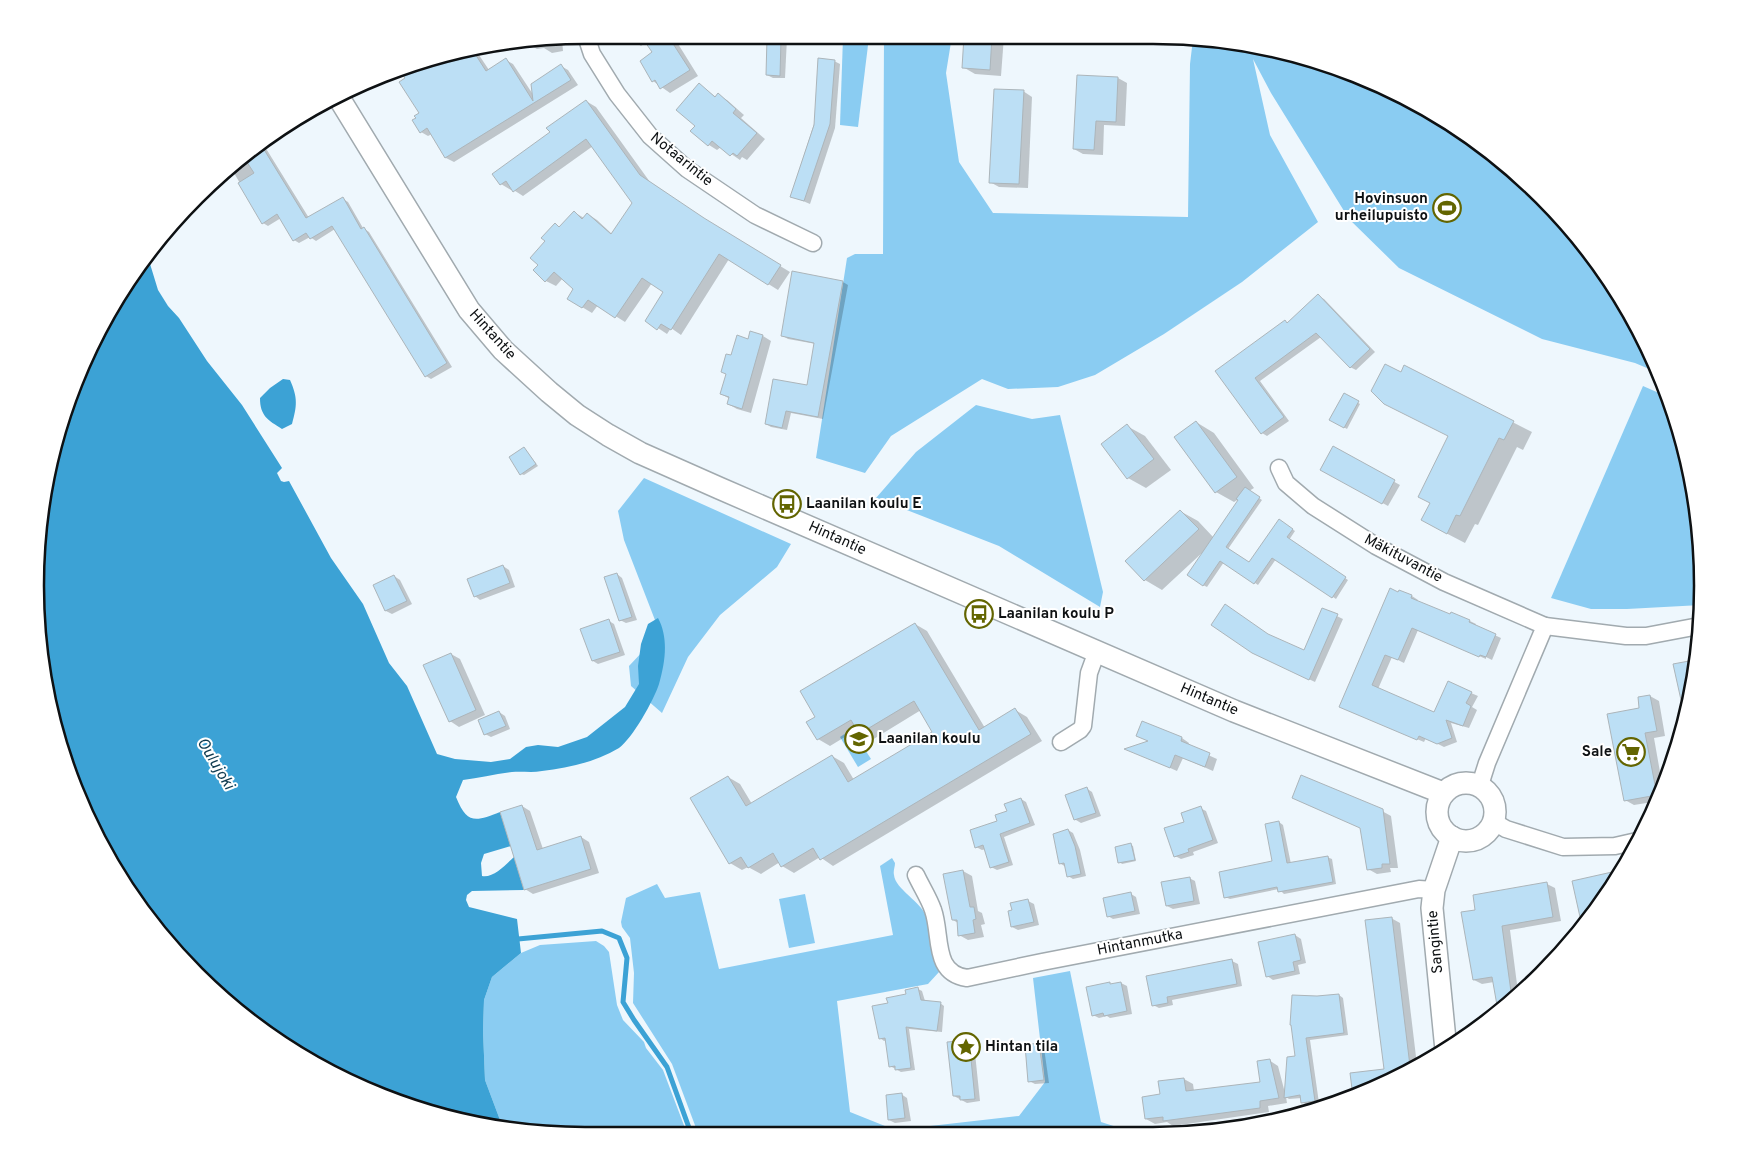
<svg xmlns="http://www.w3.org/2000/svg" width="1738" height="1171" viewBox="0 0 1738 1171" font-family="Overpass,sans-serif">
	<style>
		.green { fill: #8accf2 }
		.water { fill: #3ca2d5 }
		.shadow { fill: #0003 }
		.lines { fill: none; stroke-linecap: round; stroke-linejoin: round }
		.stream { stroke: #3ca2d5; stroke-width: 5 }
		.building { fill: #bcdff5; stroke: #acb5ba }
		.minor-casing { stroke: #a1aaaf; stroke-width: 19 }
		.tertiary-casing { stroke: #a1aaaf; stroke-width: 24 }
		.minor { stroke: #fff; stroke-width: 16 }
		.tertiary { stroke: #fff; stroke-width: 21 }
		.labels { text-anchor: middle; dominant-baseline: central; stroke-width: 4; stroke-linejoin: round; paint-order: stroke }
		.street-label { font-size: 15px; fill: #0e1113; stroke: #fff }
		.poi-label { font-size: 15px; font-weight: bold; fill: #0e1113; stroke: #fff; text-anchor: start }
		.water-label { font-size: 16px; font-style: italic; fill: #0f3b50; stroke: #fff }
		.rim { fill: none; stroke: #0e1113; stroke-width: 2.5 }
	</style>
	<rect width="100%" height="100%" fill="#eef7fd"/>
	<g class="green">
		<polygon points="952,36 946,73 959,162 993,213 1188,217 1190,64 1193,39 1260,46 1396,92 1487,149 1542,196 1610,279 1661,374 1635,363 1542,339 1399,268 1349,219 1271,93 1253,59 1270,135 1318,222 1242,282 1164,334 1095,375 1058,387 1008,389 982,379 891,436 865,473 816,458 847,258 855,254 883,254 884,37"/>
		<polygon points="843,37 869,37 858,127 840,125"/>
		<polygon points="1643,386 1668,397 1692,478 1703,585 1701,605 1627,609 1591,609 1551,598"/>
		<polygon points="976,405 1032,419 1060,415 1103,592 1100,607 999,546 876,498 916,452"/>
		<polygon points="644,478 791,544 777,567 720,615 688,657 662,713 631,686 629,666 660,633 624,540 618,511"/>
		<polygon points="852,729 871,759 858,767 840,737"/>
		<path d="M 892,858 L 895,863 C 895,867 893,871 894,875 C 895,889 922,902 927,918 C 933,935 934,954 939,972 L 928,984 L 837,1001 L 850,1112 L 895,1130 L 1019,1116 L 1045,1082 L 1033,978 L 1070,971 L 1101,1122 L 1145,1136 L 699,1136 L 672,1064 L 633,1003 L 634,973 L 630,938 L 622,927 L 621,922 L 626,898 L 657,884 L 665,898 L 700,892 L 719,969 L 893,935 L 880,866 Z"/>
		<polygon points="805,894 815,943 789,948 779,899"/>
		<polygon points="596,941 604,946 609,952 617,1005 623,1020 644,1042 646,1048 663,1070 688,1136 586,1136 503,1128 485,1080 483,1031 484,1000 492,977 521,953 540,945"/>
	</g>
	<g class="water">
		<path d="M 147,254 L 158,290 L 168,306 L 179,318 L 207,361 L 242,405 L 282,468 L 277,473 L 281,481 L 284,482 L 289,481 L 331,558 L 363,604 L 389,663 L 407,686 L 437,754 L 455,759 L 491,762 L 510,759 L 526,747 L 538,745 L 558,747 L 587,737 L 625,707 L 639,684 L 638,666 L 641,644 L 648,624 L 658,618 C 669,638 665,663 659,684 C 654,700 632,739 619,748 C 596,762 568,768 542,771 C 532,773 522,771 512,772 C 495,774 479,778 463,780 L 456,797 C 467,824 475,822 500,812 L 511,846 L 484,854 L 481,863 L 482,876 C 494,878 505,865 514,857 L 524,890 L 472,891 L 467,895 L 466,900 L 469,907 L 517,919 L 521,953 L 492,977 L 484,1000 L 483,1031 L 485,1080 L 503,1128 L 478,1125 L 342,1079 L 251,1022 L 196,975 L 109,860 L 77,796 L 46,693 L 36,549 L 46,478 L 77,375 Z"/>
		<path d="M 283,379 L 290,380 C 298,398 297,406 292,424 L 282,429 C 268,420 260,416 260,398 L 270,388 Z"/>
	</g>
	<g class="shadow">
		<polygon points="965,36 1004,36 1001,76 975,74 963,67"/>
		<polygon points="769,38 787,38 785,78 773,78 767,75"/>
		<polygon points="562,39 563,51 552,53 544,48 537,49 525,42 525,40"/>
		<polygon points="631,39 675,39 698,76 670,93 653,81 654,52 647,42 641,46"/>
		<polygon points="475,49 489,70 506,60 513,64 534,96 561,66 568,70 578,85 454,162 446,158 432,134 428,136 421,132 421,114 407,79 411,64"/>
		<polygon points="834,61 840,64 835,128 810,204 791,196"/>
		<polygon points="1078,76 1118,78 1127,83 1125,126 1104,125 1103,155 1083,154 1074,149"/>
		<polygon points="699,85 716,97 718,95 727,100 744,115 741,118 765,139 747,160 742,157 740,160 721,147 717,150 709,145 692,131 696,126"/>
		<polygon points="1023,91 1032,97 1028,188 999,187 990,182"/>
		<polygon points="586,101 596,107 650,182 714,226 790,272 778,290 729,259 681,335 671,328 667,334 658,328 665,291 652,283 625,322 598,305 592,313 582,307 575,289 563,278 556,286 546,281 539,265 547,241 555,224 560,227 574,212 584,218 588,214 597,220 612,234 634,203 593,146 523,196 512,189 511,190 501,184 494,174 551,132"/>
		<polygon points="262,142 309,218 343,199 348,202 363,228 369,232 452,367 431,379 426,376 335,229 316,241 310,237 299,243 294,240 281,218 268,226 263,223 230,166"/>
		<polygon points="843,282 848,285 823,419 791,413 787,430 771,427 766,424 808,387 816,344 788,339 783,336"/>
		<polygon points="1318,296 1324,299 1375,352 1356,370 1350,367 1321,337 1260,381 1289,421 1267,436 1262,433 1217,371 1285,322 1289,324"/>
		<polygon points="763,336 771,341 751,413 737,409 728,404 730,399 721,394 732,357 749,340"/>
		<polygon points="1405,367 1532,432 1523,450 1517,447 1478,525 1475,524 1465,543 1440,530 1431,503 1449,437 1401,374"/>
		<polygon points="1345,395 1360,404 1347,429 1331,420"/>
		<polygon points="1196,422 1214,433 1254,488 1249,491 1262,500 1228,549 1249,564 1283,523 1295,531 1289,540 1348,580 1336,599 1276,559 1258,585 1224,562 1207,587 1203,585 1203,552 1162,590 1145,580 1180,511 1198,521 1214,538 1242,497 1234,502 1216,492"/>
		<polygon points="1127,426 1145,436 1171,470 1146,488 1128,478"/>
		<polygon points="524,448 538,466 524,475 521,474"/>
		<polygon points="1333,448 1400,485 1388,506 1321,469"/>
		<polygon points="503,566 509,570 515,587 480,600 475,596"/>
		<polygon points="617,574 622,578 637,620 626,623 620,620"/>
		<polygon points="394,576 400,580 412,604 392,614 386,611 374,586"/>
		<polygon points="1412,596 1418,600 1417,601 1451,616 1452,613 1470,621 1476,624 1475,626 1501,638 1492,660 1486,657 1486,659 1418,630 1404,663 1392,657 1378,689 1435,714 1448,683 1478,696 1472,707 1477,710 1469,728 1451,723 1457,742 1444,747 1426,738 1424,742 1347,710"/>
		<polygon points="1322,609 1343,619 1315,682 1259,656 1270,636 1305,652"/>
		<polygon points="609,621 614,624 625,655 598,664 593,661"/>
		<polygon points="915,624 927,631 985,728 1015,710 1027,717 1042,741 833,866 820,857 794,873 782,866 780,862 761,874 748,867 742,870 730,863 728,777 740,784 752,804 832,756 844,763 854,780 934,732 921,710 872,740 860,733 858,729 830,746 818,739 817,717"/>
		<polygon points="451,654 460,659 485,715 459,727 450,721"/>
		<polygon points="1696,661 1692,693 1686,716 1675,665"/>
		<polygon points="1650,696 1659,701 1665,736 1654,738 1663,789 1659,801 1634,805 1625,800 1641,709"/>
		<polygon points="499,712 505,716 510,729 491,737 485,734"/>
		<polygon points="1143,723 1182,738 1189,743 1188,746 1217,759 1213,771 1183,758 1177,771 1127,749 1150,742"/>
		<polygon points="1086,788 1092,792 1101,816 1081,823 1076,820 1067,796"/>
		<polygon points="1293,798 1382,811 1391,816 1398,868 1390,868 1391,872 1377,874 1368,869 1362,828"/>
		<polygon points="1021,799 1026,802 1035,825 1004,837 1013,865 997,870 991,867 986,849 982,850 976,847"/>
		<polygon points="522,806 530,811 543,849 581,837 589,842 599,873 533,894 525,889"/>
		<polygon points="1200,808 1206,811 1218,843 1193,852 1194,855 1181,859 1175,856 1186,823"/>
		<polygon points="1279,822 1283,825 1291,864 1327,857 1332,859 1336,884 1284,894 1279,889 1230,899 1225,897 1274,862"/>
		<polygon points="1068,830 1073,833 1080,850 1086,876 1073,879 1068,876 1066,867 1061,864"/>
		<polygon points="1131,845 1133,846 1136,861 1122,864 1120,862"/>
		<polygon points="963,871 972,876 978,911 982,913 985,924 981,925 984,937 968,940 959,935 958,923 953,920"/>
		<polygon points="1621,872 1610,891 1583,925 1574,882"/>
		<polygon points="1189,878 1195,881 1200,904 1173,909 1167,906"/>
		<polygon points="1547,884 1555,888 1561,921 1510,930 1518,992 1521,992 1499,1010 1494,982 1482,984 1474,980 1477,911"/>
		<polygon points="1131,894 1136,897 1140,914 1113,919 1108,916"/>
		<polygon points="1028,901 1034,904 1039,925 1018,930 1012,927"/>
		<polygon points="1391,918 1400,923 1417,1065 1363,1094 1354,1097 1352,1074 1386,1070"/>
		<polygon points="1295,935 1301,939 1306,963 1298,965 1300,974 1273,980 1267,976"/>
		<polygon points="1232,961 1238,964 1242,986 1172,1000 1173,1005 1159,1008 1153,1005 1148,977"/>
		<polygon points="1109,983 1112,985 1121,983 1127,986 1132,1014 1110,1018 1107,1016 1099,1018 1093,1015"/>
		<polygon points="918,989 922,991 925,1001 940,1003 944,1006 942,1032 909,1029 915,1070 901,1072 890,1066 887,1040 884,1041 880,1038 889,1004"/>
		<polygon points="1339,995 1343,998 1348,1035 1310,1040 1319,1103 1307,1105 1302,1102 1302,1098 1289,1099 1286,1097 1287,1103 1268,1106 1269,1112 1173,1126 1167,1122 1155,1124 1146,1119 1161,1095 1184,1079 1193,1084 1194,1091 1261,1083 1269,1060 1278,1066 1285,1093 1317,998"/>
		<polygon points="960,1042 975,1053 980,1101 967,1103 954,1096"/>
		<polygon points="1039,1044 1044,1048 1049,1083 1035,1084 1029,1081"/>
		<polygon points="901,1094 907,1098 911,1121 895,1123 889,1120"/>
	</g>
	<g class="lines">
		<polyline class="stream" points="518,939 602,931 619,938 627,958 623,1002 634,1020 667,1067 692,1136"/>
	</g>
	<g class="building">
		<polygon points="964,36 992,36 990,70 962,68"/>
		<polygon points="767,38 781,39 780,76 766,75"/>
		<polygon points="643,39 670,39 690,70 660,89 655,80 652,82 640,61 652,52"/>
		<polygon points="472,49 486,71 506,58 533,101 531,84 561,64 571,80 445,158 427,128 420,133 412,120 416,118 414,116 419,113 399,82 405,78 399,70 409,64"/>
		<polygon points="818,58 835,60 830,124 804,201 790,197 814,125"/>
		<polygon points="1077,75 1118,77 1116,122 1096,121 1094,150 1073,149"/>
		<polygon points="699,83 715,97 718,93 736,109 733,113 757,133 737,156 733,153 730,156 712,141 708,146 690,131 695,126 676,110"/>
		<polygon points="994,89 1024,90 1019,184 989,183"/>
		<polygon points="586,100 640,175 704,218 781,265 768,285 719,254 671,330 661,324 657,330 645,321 663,292 642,278 615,318 588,300 582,308 567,299 573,289 554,272 545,282 533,270 538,265 530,258 545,241 541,238 555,223 559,227 574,211 582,219 587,213 611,234 632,203 586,139 513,192 506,181 500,185 492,174 550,132 546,128"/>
		<polygon points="260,143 306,218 343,197 361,229 364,227 447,363 425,377 332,226 310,239 306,233 293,241 277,214 262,224 238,183 254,173 243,156"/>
		<polygon points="792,271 843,281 818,417 786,411 782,428 765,424 773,379 807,385 814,343 781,336"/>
		<polygon points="1318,294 1370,349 1350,368 1316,333 1255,378 1284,417 1261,434 1215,371 1285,320 1287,323"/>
		<polygon points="750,331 763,335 742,409 727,404 729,397 720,394 726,374 721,372 726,354 731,355 737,335 748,339"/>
		<polygon points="1385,364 1401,372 1404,365 1514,421 1504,440 1499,438 1460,516 1456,515 1447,534 1421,520 1430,503 1418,497 1448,436 1384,404 1371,391"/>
		<polygon points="1344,393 1359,401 1344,428 1329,420"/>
		<polygon points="1196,421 1237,477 1215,493 1174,437"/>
		<polygon points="1127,424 1154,459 1127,479 1101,444"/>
		<polygon points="1333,446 1395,480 1382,504 1320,470"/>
		<polygon points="524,447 536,464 520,475 509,457"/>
		<polygon points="1245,487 1260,497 1226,547 1249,562 1279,519 1293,529 1287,537 1346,577 1332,598 1272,558 1254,584 1220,561 1203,586 1187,575 1238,500 1236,499"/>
		<polygon points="1180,510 1199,529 1144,581 1125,561"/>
		<polygon points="503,565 510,583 474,597 467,579"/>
		<polygon points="617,573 632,617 619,621 604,577"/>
		<polygon points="394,575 407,601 385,611 373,585"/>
		<polygon points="1390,588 1398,592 1399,590 1412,595 1411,598 1450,614 1451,612 1470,620 1469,622 1496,634 1486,657 1480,655 1479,657 1412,628 1398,660 1385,655 1372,685 1434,712 1448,681 1472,692 1466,703 1471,706 1463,726 1446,720 1452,738 1437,744 1419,736 1417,740 1339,707"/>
		<polygon points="1225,604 1268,634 1304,650 1322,608 1338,614 1309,680 1252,653 1211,625"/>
		<polygon points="609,619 620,652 592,661 580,629"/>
		<polygon points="915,623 979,730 1015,708 1031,734 820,860 813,848 781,867 773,853 748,868 741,857 729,864 690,798 728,776 746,806 832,755 848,782 932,732 914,701 859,734 851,720 817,740 806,722 815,717 800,691"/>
		<polygon points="451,653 476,710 449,722 423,665"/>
		<polygon points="1689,661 1693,683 1692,693 1685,718 1673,664"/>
		<polygon points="1650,695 1657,731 1645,733 1657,795 1624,801 1607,714 1639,708 1638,697"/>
		<polygon points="499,711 506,726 484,735 478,720"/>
		<polygon points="1142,721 1182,737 1181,741 1210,753 1205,767 1175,755 1170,768 1124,749 1148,741 1136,736"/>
		<polygon points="1301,775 1383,809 1390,864 1382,864 1382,868 1367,870 1360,828 1292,798"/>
		<polygon points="1087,787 1096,813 1074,820 1065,795"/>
		<polygon points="1021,798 1030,823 1000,834 1009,862 990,868 983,845 975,848 970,830 997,821 995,815 1007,811 1004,804"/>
		<polygon points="522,805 537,850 581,836 591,869 524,890 500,812"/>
		<polygon points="1201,806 1213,840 1188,849 1189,852 1174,857 1164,828 1184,822 1181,813"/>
		<polygon points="1279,821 1287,863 1328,856 1333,882 1278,892 1277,887 1224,898 1219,872 1272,861 1265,824"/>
		<polygon points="1068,829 1075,846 1081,874 1067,877 1064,863 1059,864 1053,834"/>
		<polygon points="1131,843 1135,860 1118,863 1115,847"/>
		<polygon points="963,870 970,907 974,907 976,919 973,920 975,933 958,936 957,920 952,920 943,874"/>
		<polygon points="1621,870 1610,891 1582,926 1572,881"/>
		<polygon points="1190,877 1194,901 1166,906 1161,882"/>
		<polygon points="1547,882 1553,917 1502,926 1512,999 1498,1011 1492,977 1473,980 1461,912 1475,910 1473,895"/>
		<polygon points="1131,892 1135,911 1107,917 1103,898"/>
		<polygon points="1028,899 1034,922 1011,927 1008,911 1012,910 1010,903"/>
		<polygon points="1392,917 1410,1066 1414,1067 1363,1094 1353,1097 1350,1073 1384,1069 1365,920"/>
		<polygon points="1295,934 1301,960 1293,962 1295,971 1266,977 1258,942"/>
		<polygon points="1232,959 1237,984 1167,997 1168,1003 1152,1006 1146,976"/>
		<polygon points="1110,982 1110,984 1121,982 1127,1011 1104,1016 1103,1013 1092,1016 1086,987"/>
		<polygon points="918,987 921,1000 941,1002 937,1031 906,1027 911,1068 895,1070 895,1066 889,1067 885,1038 879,1039 872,1006 888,1003 886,998 906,994 905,990"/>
		<polygon points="1339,994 1344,1033 1306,1038 1315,1101 1301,1103 1300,1095 1284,1098 1287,1057 1295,1056 1291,1025 1290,1025 1292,995 1317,996"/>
		<polygon points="960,1041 970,1049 975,1099 960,1100 960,1096 953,1096 947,1042"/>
		<polygon points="1039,1043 1044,1080 1028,1082 1025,1045"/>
		<polygon points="1270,1059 1279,1098 1260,1101 1260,1108 1163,1121 1163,1117 1145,1119 1142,1097 1160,1094 1158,1081 1184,1078 1186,1091 1260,1082 1257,1061"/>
		<polygon points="902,1093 905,1118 888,1120 886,1095"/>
	</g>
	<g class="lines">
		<defs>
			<g id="minor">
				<polyline points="587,39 592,54 617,94 650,136 687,169 755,215 813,243"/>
				<polyline points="1279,468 1286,483 1313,506 1376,546 1444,582 1545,626 1487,763 1480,785"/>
				<polyline points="1545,626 1626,636 1646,636 1699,626"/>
				<polyline points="1061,742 1080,730 1083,726 1089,673 1097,651"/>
				<polyline points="1494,822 1506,829 1563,847 1615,846 1637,841"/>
				<path d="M 916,875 C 921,886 929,898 933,910 C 942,935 932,973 967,978 L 1042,962 L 1419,889 L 1434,890"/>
			</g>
			<g id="tertiary">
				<polyline points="339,98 469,310 503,350 549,392 577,415 608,435 640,453 719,488 1234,711 1443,793"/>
				<circle cx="1466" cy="812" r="29"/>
				<polyline points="1446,1050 1432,908 1434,890 1452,837"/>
			</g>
		</defs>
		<use href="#minor" class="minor-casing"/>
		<use href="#tertiary" class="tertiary-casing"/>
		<use href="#minor" class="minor"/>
		<use href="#tertiary" class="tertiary"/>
	</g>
	<defs>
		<symbol id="stadium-ring" viewBox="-11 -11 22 22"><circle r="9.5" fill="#fff" stroke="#636500" stroke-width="1.5"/><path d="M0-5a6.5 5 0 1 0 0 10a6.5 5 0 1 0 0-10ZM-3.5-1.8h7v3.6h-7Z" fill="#636500"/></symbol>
		<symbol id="bus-ring" viewBox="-11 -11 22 22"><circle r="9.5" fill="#fff" stroke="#636500" stroke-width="1.5"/><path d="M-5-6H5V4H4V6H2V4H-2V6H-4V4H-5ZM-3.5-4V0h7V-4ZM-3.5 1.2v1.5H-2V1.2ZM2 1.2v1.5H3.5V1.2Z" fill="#636500"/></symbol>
		<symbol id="school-ring" viewBox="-11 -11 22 22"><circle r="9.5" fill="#fff" stroke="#636500" stroke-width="1.5"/><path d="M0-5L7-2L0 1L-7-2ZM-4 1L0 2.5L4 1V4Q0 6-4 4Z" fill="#636500"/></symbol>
		<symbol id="supermarket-ring" viewBox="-11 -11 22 22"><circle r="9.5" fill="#fff" stroke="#636500" stroke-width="1.5"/><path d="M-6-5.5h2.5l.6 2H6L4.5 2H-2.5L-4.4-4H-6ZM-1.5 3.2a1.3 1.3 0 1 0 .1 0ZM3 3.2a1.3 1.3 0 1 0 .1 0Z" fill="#636500"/></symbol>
		<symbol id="sight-ring" viewBox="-11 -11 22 22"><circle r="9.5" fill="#fff" stroke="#636500" stroke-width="1.5"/><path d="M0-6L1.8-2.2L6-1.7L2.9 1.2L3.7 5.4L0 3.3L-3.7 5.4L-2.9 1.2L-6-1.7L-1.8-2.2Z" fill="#636500"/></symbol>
	</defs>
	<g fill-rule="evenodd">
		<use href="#stadium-ring" x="1431" y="192" width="32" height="32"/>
		<use href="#bus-ring" x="771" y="488" width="32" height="32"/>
		<use href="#bus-ring" x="963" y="598" width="32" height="32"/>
		<use href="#school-ring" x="843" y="723" width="32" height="32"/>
		<use href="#supermarket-ring" x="1615" y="736" width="32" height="32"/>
		<use href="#sight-ring" x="950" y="1031" width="32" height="32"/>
	</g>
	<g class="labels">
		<g class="street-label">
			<text transform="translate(681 160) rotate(39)">Notaarintie</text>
			<text transform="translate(492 335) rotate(48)">Hintantie</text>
			<text transform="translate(837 539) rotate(24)">Hintantie</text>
			<text transform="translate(1403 559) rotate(28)">Mäkituvantie</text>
			<text transform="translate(1209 700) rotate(23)">Hintantie</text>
			<text transform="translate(1436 942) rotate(-95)">Sangintie</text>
			<text transform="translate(1140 943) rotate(-11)">Hintanmutka</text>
		</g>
		<g class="poi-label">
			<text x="1428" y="199" text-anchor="end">Hovinsuon<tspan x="1428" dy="17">urheilupuisto</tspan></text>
			<text x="806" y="504">Laanilan koulu E</text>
			<text x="998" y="614">Laanilan koulu P</text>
			<text x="878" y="739">Laanilan koulu</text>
			<text x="1612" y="752" text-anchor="end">Sale</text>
			<text x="985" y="1047">Hintan tila</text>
		</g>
		<g class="water-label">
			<text transform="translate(215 764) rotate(59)">Oulujoki</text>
		</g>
	</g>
	<path d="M0 0H1738V1171H0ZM585 44H1153A541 541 0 0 1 1694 585V586A541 541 0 0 1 1153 1127H585A541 541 0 0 1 44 586V585A541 541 0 0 1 585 44Z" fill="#fff" fill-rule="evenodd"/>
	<path class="rim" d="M585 44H1153A541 541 0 0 1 1694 585V586A541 541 0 0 1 1153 1127H585A541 541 0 0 1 44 586V585A541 541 0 0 1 585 44Z"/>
</svg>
